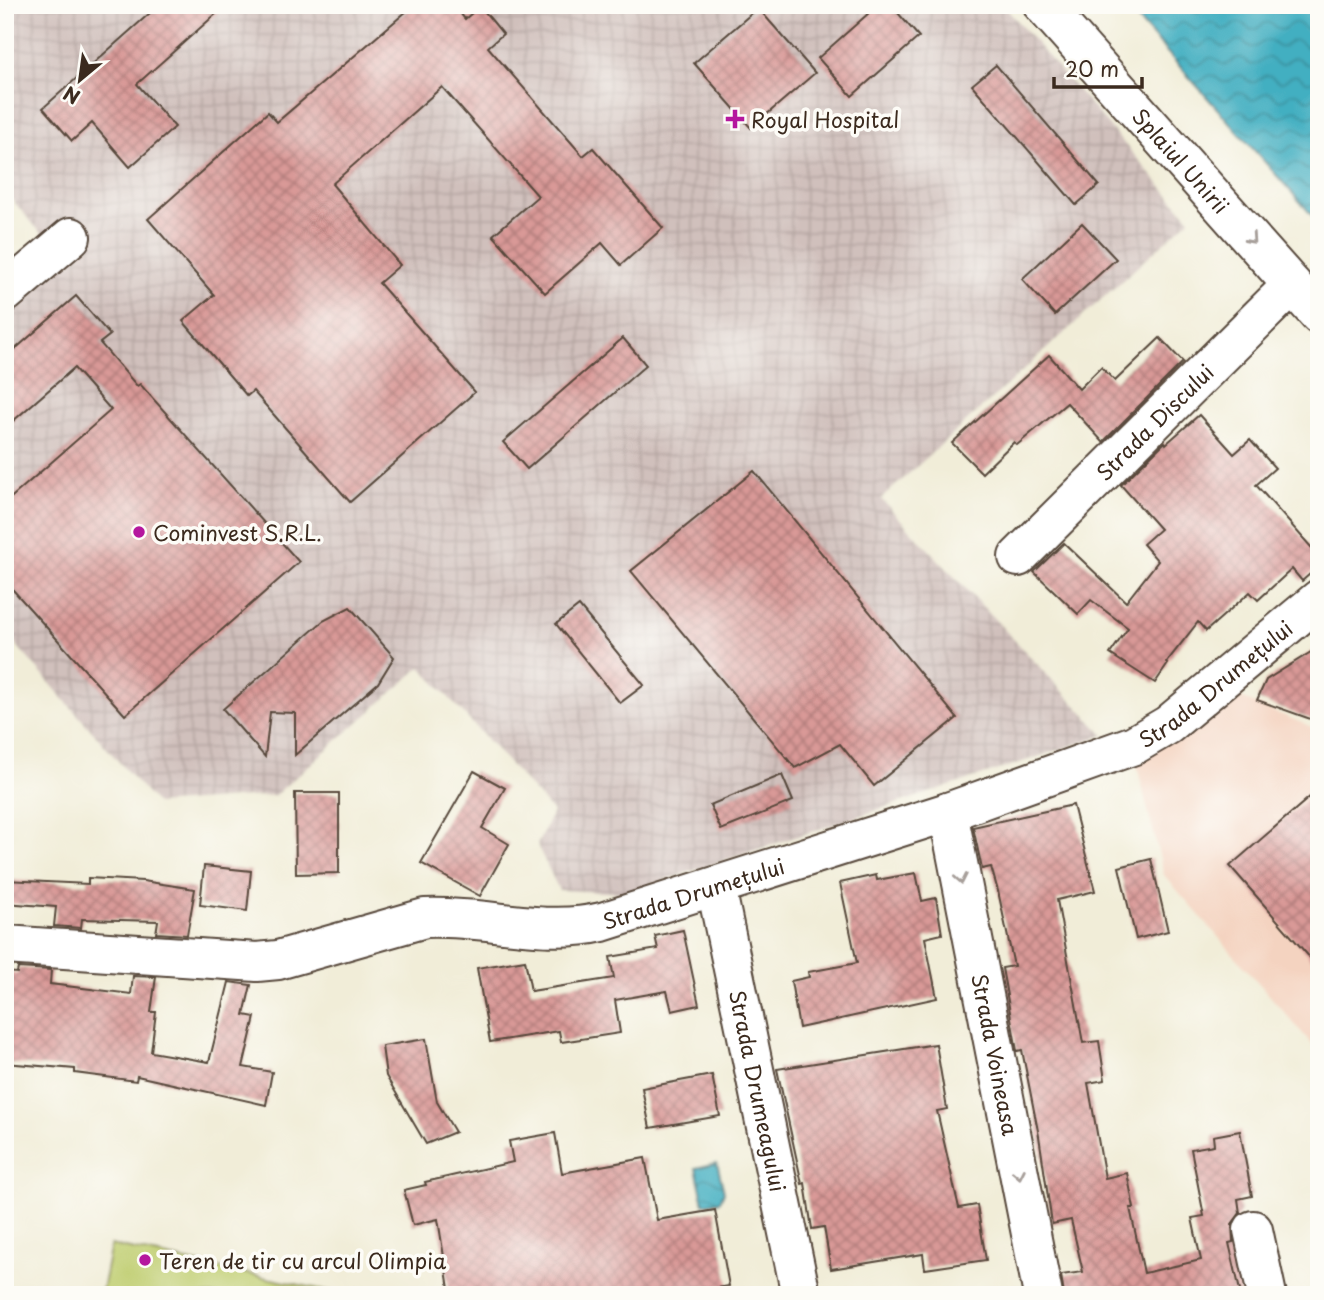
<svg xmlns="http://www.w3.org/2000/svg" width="1324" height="1300" viewBox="0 0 1324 1300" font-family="'Playpen Sans',sans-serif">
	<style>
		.built { fill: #f4d3c0 }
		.industrial { fill: url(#industrial-grid) }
		.green { fill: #bfcd6f; stroke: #7d7c46; stroke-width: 2 }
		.water { fill: url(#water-waves); stroke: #3f6c70; stroke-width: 2 }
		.building { fill: url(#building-cross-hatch) }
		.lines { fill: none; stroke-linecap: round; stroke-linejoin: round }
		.minor-casing { stroke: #56473a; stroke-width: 42 }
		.major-casing { stroke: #56473a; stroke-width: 42 }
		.minor { stroke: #fff; stroke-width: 38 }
		.major { stroke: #fff; stroke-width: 38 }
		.oneway { stroke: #a79f9a }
		.poi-dot { fill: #b5179e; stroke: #fdfcf7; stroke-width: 2.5 }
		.labels { text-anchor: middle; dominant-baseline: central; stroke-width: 7; stroke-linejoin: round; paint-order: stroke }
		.poi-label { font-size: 21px; fill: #3b2a1e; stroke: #fdfcf7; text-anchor: start }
		.street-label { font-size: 21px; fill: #3b2a1e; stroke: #fdfcf7 }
	</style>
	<defs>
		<pattern id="industrial-grid" width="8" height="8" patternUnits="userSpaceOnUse" patternTransform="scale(1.75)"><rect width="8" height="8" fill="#d0c0bc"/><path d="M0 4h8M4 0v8" fill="none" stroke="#b4a5a1"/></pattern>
		<pattern id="water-waves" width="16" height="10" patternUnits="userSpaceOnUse" patternTransform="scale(1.75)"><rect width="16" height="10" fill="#43afc1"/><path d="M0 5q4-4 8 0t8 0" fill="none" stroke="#398f9c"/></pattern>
		<pattern id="building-cross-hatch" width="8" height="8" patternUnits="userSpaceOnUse" patternTransform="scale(1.75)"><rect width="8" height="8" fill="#d99997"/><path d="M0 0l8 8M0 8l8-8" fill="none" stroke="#b17d7b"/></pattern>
	</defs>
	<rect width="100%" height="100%" fill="#fdfcf7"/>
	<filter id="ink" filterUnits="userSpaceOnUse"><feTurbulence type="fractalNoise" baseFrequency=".0143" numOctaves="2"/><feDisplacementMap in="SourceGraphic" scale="14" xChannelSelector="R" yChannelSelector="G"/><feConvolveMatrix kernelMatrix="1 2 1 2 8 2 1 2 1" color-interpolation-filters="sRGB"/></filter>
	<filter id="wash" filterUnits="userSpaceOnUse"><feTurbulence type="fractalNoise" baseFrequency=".00686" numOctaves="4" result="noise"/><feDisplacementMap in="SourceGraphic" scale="28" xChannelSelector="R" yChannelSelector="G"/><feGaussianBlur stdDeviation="1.57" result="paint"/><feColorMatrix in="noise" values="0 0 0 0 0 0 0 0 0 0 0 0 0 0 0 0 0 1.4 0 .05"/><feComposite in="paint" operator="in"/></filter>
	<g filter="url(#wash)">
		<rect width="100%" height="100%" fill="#f1edd8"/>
		<polygon class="built" points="1226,692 1319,730 1319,1052 1164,875 1135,758"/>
		<polygon class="industrial" points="5,5 1003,5 1190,219 881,499 1104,735 626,893 559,890 537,845 553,812 421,667 275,795 156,804 5,632 5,312 65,260 5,192"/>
		<polygon class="green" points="111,1245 348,1295 101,1295"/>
		<g class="water">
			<polygon points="1125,5 1319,5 1319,223"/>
			<polygon points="717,1163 724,1192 720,1201 704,1204 696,1168"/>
		</g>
		<g id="blocks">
			<g class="building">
				<polygon points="159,5 226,5 137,84 175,127 130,167 92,123 72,141 43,108"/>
				<polygon points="414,5 453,5 465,19 480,6 503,34 488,47 583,156 593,148 663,228 621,265 602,243 545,293 493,235 538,196 442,87 332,184 400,265 379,283 475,392 350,502 253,391 247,396 183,321 214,295 148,219 268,112 277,122"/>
				<polygon points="878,5 891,5 919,37 852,96 818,58"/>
				<polygon points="758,8 815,73 751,128 694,63"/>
				<polygon points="996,65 1099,185 1076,205 972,85"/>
				<polygon points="1082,223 1116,259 1055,315 1022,279"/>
				<polygon points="76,296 110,335 100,343 137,386 140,384 299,562 125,715 5,581 5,503 111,410 74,368 5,428 5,358"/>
				<polygon points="623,338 646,365 527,469 503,442"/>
				<polygon points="1160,338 1183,362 1103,442 1067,403 1017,445 1014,442 982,473 952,443 1049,355 1079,389 1101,367 1115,381"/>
				<polygon points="1199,415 1234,454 1250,440 1275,468 1256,485 1319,556 1319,566 1302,581 1292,569 1258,600 1250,592 1206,631 1198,622 1166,663 1168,664 1155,683 1110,654 1128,628 1091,600 1078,614 1034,572 1064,543 1126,602 1158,561 1143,544 1160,529 1121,485 1165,442 1166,444"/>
				<polygon points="754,471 957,718 874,786 840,744 795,768 631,571"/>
				<polygon points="579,606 644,685 620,703 556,624"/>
				<polygon points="350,607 394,657 378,683 295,755 295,713 270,712 265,757 223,709 323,621"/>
				<polygon points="1319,647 1319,722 1257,700 1266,680"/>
				<polygon points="474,771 505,788 482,828 509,844 480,896 421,863"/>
				<polygon points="782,775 793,801 721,830 710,805"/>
				<polygon points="1319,789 1319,968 1230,866"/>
				<polygon points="295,793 339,793 339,873 296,874"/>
				<polygon points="1073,805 1095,891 1057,900 1083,1043 1099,1041 1105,1080 1088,1083 1105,1178 1127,1173 1134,1208 1130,1208 1144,1273 1201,1260 1192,1218 1204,1216 1191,1149 1214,1145 1213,1136 1240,1131 1252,1196 1238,1199 1240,1213 1232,1224 1233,1242 1229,1243 1241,1295 1064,1295 1061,1275 1083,1272 1071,1220 1052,1224 1039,1136 1022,1050 1017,1051 1002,968 1014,966 998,891 991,867 982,869 973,827"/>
				<polygon points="1151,859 1168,931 1136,939 1119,867"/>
				<polygon points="204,866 251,871 247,911 200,905"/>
				<polygon points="916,873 922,901 936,898 942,934 925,938 937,998 799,1028 791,981 809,977 808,972 857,963 840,883 876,875 877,880"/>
				<polygon points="88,878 143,881 195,889 187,935 156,933 158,921 82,919 81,928 54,926 56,907 5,903 5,880 88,884"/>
				<polygon points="683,930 699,1005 672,1011 667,991 615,1000 620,1033 561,1042 559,1031 490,1042 477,968 525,960 531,991 614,978 610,957 658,949 655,936"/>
				<polygon points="18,968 51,970 50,984 131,994 133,976 156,977 151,1012 156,1012 151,1052 209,1062 229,982 251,985 244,1015 255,1017 243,1067 272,1072 266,1105 137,1076 136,1081 75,1073 75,1069 5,1063 5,972 17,973"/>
				<polygon points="426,1039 437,1102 455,1132 426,1144 386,1076 382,1046"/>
				<polygon points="936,1044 947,1109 937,1111 959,1208 977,1205 986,1260 925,1269 923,1254 831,1269 824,1227 812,1229 805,1183 802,1184 777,1069"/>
				<polygon points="712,1075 720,1116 650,1128 642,1088"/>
				<polygon points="555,1133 562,1173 645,1158 657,1220 715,1210 729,1286 676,1295 450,1295 438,1219 413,1225 404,1190 426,1185 425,1182 513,1162 509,1141"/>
			</g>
		</g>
	</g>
	<g filter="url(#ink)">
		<use href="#blocks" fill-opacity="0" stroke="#56473a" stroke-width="2"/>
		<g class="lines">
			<defs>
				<g id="minor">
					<polyline points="5,293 71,237"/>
					<path id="s1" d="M 1018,557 L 1292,285"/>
					<path id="s2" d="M 948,812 L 1043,1295"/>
					<path id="s3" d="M 716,887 L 801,1295"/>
					<path id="s4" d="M 5,945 L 257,962 L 278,960 L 425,918 C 484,915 544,936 602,922 L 948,812 L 1134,745 L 1168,725 L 1319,599"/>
					<polyline points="1253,1230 1267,1295"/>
				</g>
				<g id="major">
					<path id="s5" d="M 1043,5 L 1319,315"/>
				</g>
			</defs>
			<use href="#minor" class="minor-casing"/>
			<use href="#major" class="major-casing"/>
			<use href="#minor" class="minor"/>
			<use href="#major" class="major"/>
		</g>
		<defs><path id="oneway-chevron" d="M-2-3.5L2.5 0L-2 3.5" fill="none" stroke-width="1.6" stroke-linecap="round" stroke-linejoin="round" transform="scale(1.75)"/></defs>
		<g class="oneway">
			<use href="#oneway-chevron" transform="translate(1251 239) rotate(48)"/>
			<use href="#oneway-chevron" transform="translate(961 879) rotate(79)"/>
			<use href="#oneway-chevron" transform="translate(1019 1174) rotate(79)"/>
		</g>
	</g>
	<g class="poi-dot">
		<path d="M731.5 108.5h7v7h7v7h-7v7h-7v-7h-7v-7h7z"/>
		<circle cx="139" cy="532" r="7"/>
		<circle cx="145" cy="1260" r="7"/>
	</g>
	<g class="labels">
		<g class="poi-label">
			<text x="751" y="119">Royal Hospital</text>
			<text x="153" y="532">Cominvest S.R.L.</text>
			<text x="159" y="1260">Teren de tir cu arcul Olimpia</text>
		</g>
		<g class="street-label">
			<text stroke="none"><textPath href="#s5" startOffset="208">Splaiul Unirii</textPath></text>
			<text stroke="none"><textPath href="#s1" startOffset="192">Strada Discului</textPath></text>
			<text stroke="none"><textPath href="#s4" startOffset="1267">Strada Drumețului</textPath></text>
			<text stroke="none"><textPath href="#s4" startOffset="700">Strada Drumețului</textPath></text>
			<text stroke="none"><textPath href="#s2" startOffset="247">Strada Voineasa</textPath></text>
			<text stroke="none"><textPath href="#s3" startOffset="208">Strada Drumeagului</textPath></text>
		</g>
	</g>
	<rect width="1324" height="1300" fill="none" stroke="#fdfcf7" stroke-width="28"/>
	<g transform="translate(80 80) rotate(209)" stroke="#fdfcf7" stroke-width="5" paint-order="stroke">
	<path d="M0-5L12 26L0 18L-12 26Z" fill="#3b2a1e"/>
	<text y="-10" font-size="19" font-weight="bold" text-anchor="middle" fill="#3b2a1e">N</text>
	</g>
	<path d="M1054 77v10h88v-10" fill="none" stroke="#3b2a1e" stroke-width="3.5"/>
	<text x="1065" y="77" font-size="21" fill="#3b2a1e" stroke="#fdfcf7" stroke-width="5" paint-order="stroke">20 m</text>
</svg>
